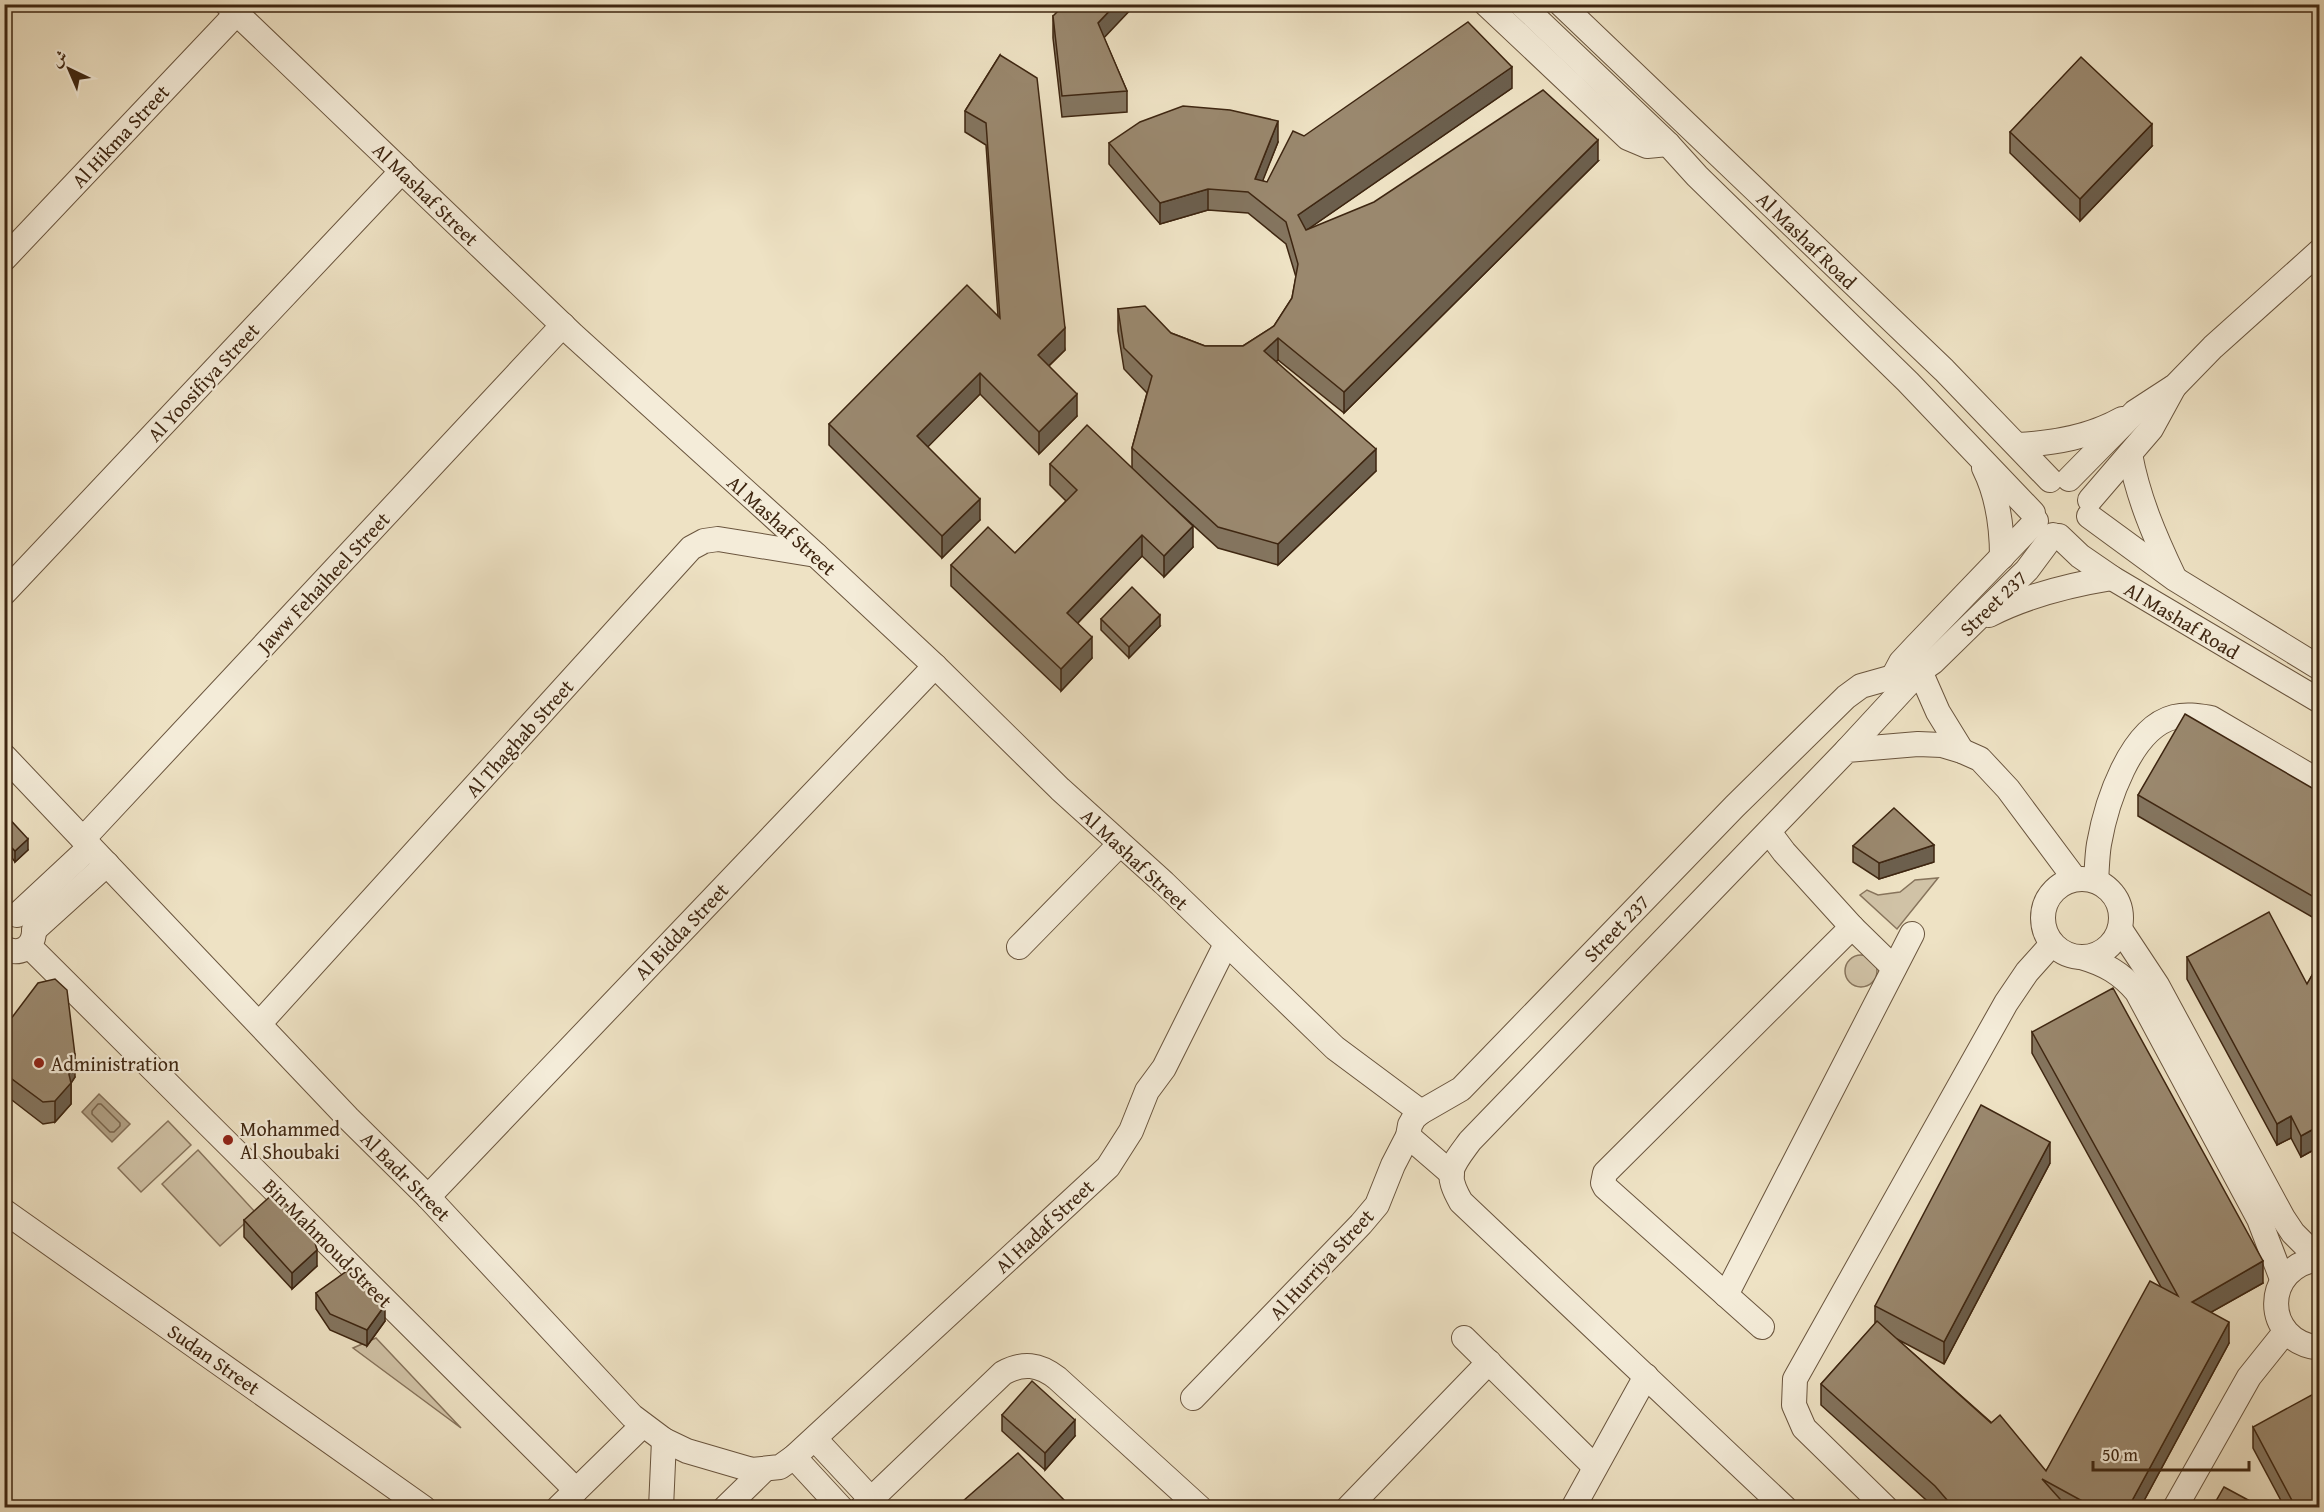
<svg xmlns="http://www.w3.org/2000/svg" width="2324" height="1512" viewBox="0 0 2324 1512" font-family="'Gentium Book Plus',Amiri,serif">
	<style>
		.green { fill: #d0c2a6; stroke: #87745c; stroke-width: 1.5 }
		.water { fill: #b2a287; stroke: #847058; stroke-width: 1.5 }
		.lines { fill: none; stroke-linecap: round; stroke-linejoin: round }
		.shore { stroke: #78644c; stroke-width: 1.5 }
		.minor-casing { stroke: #6a553e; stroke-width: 26 }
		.minor { stroke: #f4ecd9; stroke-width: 24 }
		.wall { fill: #84755f; stroke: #3e2611; stroke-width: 1.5 }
		.shaded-wall { fill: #6c5f4d; stroke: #3e2611; stroke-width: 1.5 }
		.building { fill: #9a886e; stroke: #3e2611; stroke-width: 1.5 }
		.poi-dot { fill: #8f2418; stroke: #f4ecd9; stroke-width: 2 }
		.labels { text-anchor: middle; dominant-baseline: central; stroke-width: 4.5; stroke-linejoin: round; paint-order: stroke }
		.street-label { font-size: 20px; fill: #3e2611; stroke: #f4ecd9 }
		.poi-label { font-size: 20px; fill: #3e2611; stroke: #f4ecd9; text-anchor: start }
	</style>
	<rect width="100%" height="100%" fill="#eee2c4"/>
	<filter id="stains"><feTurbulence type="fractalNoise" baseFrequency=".00333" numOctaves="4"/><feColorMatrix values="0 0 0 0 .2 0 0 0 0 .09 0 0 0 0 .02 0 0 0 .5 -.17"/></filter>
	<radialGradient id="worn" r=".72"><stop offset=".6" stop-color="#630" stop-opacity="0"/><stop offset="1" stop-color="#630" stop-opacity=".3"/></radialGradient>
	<g class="green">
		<polygon points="1938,878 1897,929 1860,895 1867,890 1878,895 1900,892 1915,880"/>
		<circle cx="1861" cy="971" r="16"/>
		<polygon points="168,1121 191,1145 141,1192 118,1168"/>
		<polygon points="198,1150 256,1213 220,1246 162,1184"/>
		<polygon points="376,1338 461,1428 353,1348"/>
	</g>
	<polygon class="water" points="99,1094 130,1124 112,1142 82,1112"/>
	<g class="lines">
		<polygon class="shore" points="98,1104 101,1104 120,1123 120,1126 114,1132 110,1132 92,1114 92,1111"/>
		<defs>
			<g id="minor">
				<polyline points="227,4 573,335 816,555 935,666 1060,789 1164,883 1335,1048 1421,1112 1461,1089 1735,806 1846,697 1861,686 1893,677 1906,676 1920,671 1933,662 2027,570 2053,535"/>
				<polyline points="1486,4 1628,138 1647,146 1668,144"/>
				<polyline points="1521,4 1668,144 1697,176 1908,382 2033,513"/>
				<polyline points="1561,4 1944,370 2050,480"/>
				<polyline points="4,259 236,14"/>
				<path d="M 2018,445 C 2055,443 2090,437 2122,419"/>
				<path d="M 2130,454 C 2138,498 2155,537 2174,577"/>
				<path d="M 1984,468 C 1998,496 2002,526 2002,557"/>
				<polyline points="2069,479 2135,412 2175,386 2213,347 2320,251"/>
				<polyline points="2090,500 2151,429 2174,387"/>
				<polyline points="2089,516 2175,579 2320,668"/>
				<polyline points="2059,536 2080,556 2112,578 2320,701"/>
				<polyline points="4,593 402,171"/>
				<path d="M 1989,615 C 2028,595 2069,585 2112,578"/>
				<polyline points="1893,677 1901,662 1915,647 2036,521"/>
				<polyline points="1847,750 1920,671 1938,712 1962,751"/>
				<polyline points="4,756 348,1118 428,1197 632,1416 664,1440 687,1451 752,1470 780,1467 794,1457 1108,1167 1131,1131 1147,1091 1164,1068 1226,944"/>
				<polyline points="1769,832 1784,852 1852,927 1894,968"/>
				<polyline points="83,839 563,325"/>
				<circle cx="2082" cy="918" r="39"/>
				<path d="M 2096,881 C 2097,868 2097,856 2099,844 C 2106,804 2130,728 2174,717 C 2187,714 2198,716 2211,718 L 2320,782"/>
				<polyline points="17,915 90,847"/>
				<polyline points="2120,929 2157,985 2283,1218 2293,1233 2318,1258"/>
				<polyline points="34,930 107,864"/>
				<polyline points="29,946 576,1490"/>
				<polyline points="1019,947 1120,844"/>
				<path d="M 4,948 C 19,956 33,948 34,932"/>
				<path d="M 2081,957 C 2105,964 2121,973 2137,992 L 2259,1219 L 2282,1279"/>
				<polyline points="260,1023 691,548 704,541 718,539 816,555"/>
				<polyline points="1408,1136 1452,1174"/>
				<polyline points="428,1197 935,666"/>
				<polyline points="4,1211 424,1508"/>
				<path d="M 2320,1259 C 2262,1265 2261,1342 2320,1348"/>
				<polyline points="1726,1295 1912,934"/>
				<polyline points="1762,1327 1605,1187 1603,1183 1605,1173 1852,927"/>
				<polyline points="1464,1338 1594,1466"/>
				<polyline points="1193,1398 1361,1224 1377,1205 1393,1165 1408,1136 1410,1125 1414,1118 1421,1112"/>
				<polyline points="815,1439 871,1499"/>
				<polyline points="794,1457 841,1508"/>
				<polyline points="558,1508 643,1425"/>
				<polyline points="661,1508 664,1440"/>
				<polyline points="725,1508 764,1470"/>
				<path d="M 862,1508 L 1003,1373 C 1023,1362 1039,1364 1057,1378 L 1200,1508"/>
				<polyline points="1348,1508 1489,1362"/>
				<polyline points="1573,1508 1646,1376"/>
				<path d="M 1785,1508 L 1461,1202 C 1444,1172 1451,1167 1470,1141 L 1847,750 L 1918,744 L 1942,745 L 1962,751 L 1980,759 L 2008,789 L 2075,879"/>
				<polyline points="1886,1508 1804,1428 1794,1405 1795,1379 2006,1003 2027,972 2052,944"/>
				<polyline points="2175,1508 2249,1377 2285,1332"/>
			</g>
		</defs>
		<use href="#minor" class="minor-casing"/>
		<use href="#minor" class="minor"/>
	</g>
	<g class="wall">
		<polygon points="1053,16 1104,38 1127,91 1127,112 1062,117 1053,38"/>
		<polygon points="1000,55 1065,350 1049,366 1077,416 1039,454 980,394 927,447 980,520 942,558 829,445 829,424 998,316 986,145 965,132 965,111"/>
		<polygon points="1512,88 1308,229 1598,161 1344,413 1278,360 1276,361 1376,471 1278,565 1218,548 1172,506 1193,547 1164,577 1142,556 1078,623 1092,658 1061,691 951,586 951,565 1015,553 1066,501 1050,485 1050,464 1132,468 1132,448 1147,393 1124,369 1118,331 1118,309 1171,333 1205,346 1243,346 1274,326 1292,298 1296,277 1286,244 1248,213 1208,210 1160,224 1109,164 1109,143 1278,142 1262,181 1267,182 1304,136"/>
		<polygon points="2010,132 2152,146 2080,221 2010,153"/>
		<polygon points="1101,619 1160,626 1129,658 1101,630"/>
		<polygon points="2319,792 2319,921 2138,816 2138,795"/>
		<polygon points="4,813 28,850 15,862 12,858"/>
		<polygon points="1853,846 1934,862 1879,879 1853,862"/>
		<polygon points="2187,957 2307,984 2319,963 2319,1147 2301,1157 2291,1138 2277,1145 2187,979"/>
		<polygon points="4,1028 75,1077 71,1083 71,1104 55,1122 43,1124 4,1094"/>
		<polygon points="2032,1032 2263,1283 2211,1312 2229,1343 2140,1508 1935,1508 1821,1405 1821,1384 1875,1324 1875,1306 2050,1163 1944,1364 1897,1339 2046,1471 2161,1287 2032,1053"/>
		<polygon points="244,1220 317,1266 292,1289 244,1237"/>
		<polygon points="316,1293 385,1321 367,1346 330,1330 316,1309"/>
		<polygon points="1002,1415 1075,1436 1045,1470 1002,1431"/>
		<polygon points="2253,1427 2319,1508 2285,1508 2253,1448"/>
	</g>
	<g class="shaded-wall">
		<polygon points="1116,4 1136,4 1098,44 1098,23"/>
		<polygon points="1512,67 1512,88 1298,236 1298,215"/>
		<polygon points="1278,121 1278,142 1256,198 1255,179"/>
		<polygon points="2152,124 2152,146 2080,221 2080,199"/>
		<polygon points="1598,140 1598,161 1344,413 1344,392"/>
		<polygon points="1208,189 1208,210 1160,224 1160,203"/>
		<polygon points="1065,328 1065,350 1038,376 1038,355"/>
		<polygon points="1278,338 1278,360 1264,372 1264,351"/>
		<polygon points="980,373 980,394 917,458 917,436"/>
		<polygon points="1077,394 1077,416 1039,454 1039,432"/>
		<polygon points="1376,449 1376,471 1278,565 1278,544"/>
		<polygon points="980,499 980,520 942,558 942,536"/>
		<polygon points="1193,526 1193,547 1164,577 1164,556"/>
		<polygon points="1142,535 1142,556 1067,634 1067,613"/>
		<polygon points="1160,615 1160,626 1129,658 1129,647"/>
		<polygon points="1092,637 1092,658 1061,691 1061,669"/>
		<polygon points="28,839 28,850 15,862 15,851"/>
		<polygon points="1934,845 1934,862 1879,879 1879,863"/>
		<polygon points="12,848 12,858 4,866 4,855"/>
		<polygon points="75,1055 75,1077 71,1083 71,1104 55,1122 55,1101 67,1066"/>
		<polygon points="2291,1116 2291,1138 2277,1145 2277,1124"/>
		<polygon points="2319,1126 2319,1147 2301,1157 2301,1136"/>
		<polygon points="2050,1142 2050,1163 1944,1364 1944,1342"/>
		<polygon points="317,1250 317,1266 292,1289 292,1273"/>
		<polygon points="2263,1261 2263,1283 2192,1323 2192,1302"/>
		<polygon points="385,1305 385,1321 367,1346 367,1330"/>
		<polygon points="2229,1322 2229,1343 2140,1508 2128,1508"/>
		<polygon points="1075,1420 1075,1436 1045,1470 1045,1453"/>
	</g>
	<g class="building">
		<polygon points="1065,4 1116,4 1098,23 1127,91 1062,96 1053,16"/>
		<polygon points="1468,22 1512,67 1298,215 1306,230 1374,202 1543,90 1598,140 1344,392 1278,338 1264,351 1376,449 1278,544 1218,527 1132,448 1152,376 1124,348 1118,309 1145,306 1171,333 1205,346 1243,346 1274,326 1292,298 1298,264 1286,222 1248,192 1208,189 1160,203 1109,143 1140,122 1183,106 1230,110 1278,121 1255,179 1267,182 1293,131 1304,136"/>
		<polygon points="1000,55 1037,78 1065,328 1038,355 1077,394 1039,432 980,373 917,436 980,499 942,536 829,424 967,285 1000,318 986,123 965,111"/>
		<polygon points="2081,57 2152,124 2080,199 2010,132"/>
		<polygon points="1087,425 1193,526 1164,556 1142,535 1067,613 1092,637 1061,669 951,565 988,527 1015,553 1077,490 1050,464"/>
		<polygon points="1132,587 1160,615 1129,647 1101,619"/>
		<polygon points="2185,714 2319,792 2319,900 2138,795"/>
		<polygon points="1894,808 1934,845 1879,863 1853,846"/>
		<polygon points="4,813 28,839 15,851 12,848 4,855"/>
		<polygon points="2269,912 2307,984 2319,963 2319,1126 2301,1136 2291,1116 2277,1124 2187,957"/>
		<polygon points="55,979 67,990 75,1055 67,1066 71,1083 55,1101 43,1102 4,1073 4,1028 38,983"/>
		<polygon points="2113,988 2263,1261 2192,1302 2229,1322 2128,1508 2095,1508 2042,1479 2068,1508 1954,1508 1935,1486 1821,1384 1877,1321 1991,1423 2000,1415 2046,1471 2150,1281 2178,1296 2032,1032"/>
		<polygon points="1981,1105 2050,1142 1944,1342 1875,1306"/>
		<polygon points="275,1192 312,1232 317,1250 292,1273 244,1220"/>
		<polygon points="351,1268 385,1305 367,1330 330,1314 316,1293"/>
		<polygon points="1032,1381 1075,1420 1045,1453 1002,1415"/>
		<polygon points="2319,1391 2319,1508 2296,1508 2253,1427"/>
		<polygon points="1018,1453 1070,1506 1070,1508 955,1508"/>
		<polygon points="2224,1487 2263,1508 2212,1508"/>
	</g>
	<g class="poi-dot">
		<circle cx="39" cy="1063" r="6"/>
		<circle cx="228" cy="1140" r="6"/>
	</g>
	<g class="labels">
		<g class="street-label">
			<text transform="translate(120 136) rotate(-47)">Al Hikma Street</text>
			<text transform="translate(426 194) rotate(44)">Al Mashaf Street</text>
			<text transform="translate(1807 240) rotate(44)">Al Mashaf Road</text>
			<text transform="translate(203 382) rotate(-47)">Al Yoosifiya Street</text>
			<text transform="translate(782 525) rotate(42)">Al Mashaf Street</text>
			<text transform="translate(323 582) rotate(-47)">Jaww Fehaiheel Street</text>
			<text transform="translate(1993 603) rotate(-44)">Street 237</text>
			<text transform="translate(2182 620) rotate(31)">Al Mashaf Road</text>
			<text transform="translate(519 738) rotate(-48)">Al Thaghab Street</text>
			<text transform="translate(1135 859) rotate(43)">Al Mashaf Street</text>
			<text transform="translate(1616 928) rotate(-46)">Street 237</text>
			<text transform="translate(681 931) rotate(-46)">Al Bidda Street</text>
			<text transform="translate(406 1176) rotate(45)">Al Badr Street</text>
			<text transform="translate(1044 1226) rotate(-43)">Al Hadaf Street</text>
			<text transform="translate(328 1243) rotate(45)">Bin Mahmoud Street</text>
			<text transform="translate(1321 1264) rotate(-47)">Al Hurriya Street</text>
			<text transform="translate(214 1359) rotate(35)">Sudan Street</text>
		</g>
		<g class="poi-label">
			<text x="51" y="1063">Administration</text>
			<text x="240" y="1128">Mohammed<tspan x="240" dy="23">Al Shoubaki</tspan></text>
		</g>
	</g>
	<rect width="2324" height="1512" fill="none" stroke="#eee2c4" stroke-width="24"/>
	<rect x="6" y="6" width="2312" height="1500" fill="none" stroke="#3e2611" stroke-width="3"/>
	<rect x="12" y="12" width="2300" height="1488" fill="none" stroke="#3e2611" stroke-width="1.5"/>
	<g transform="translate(69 69) rotate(316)" stroke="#f4ecd9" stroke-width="4.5" paint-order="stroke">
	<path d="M0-4.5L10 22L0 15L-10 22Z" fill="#3e2611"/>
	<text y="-9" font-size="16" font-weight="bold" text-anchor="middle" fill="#3e2611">ش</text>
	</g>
	<path d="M2093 1461v9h156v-9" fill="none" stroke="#3e2611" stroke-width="3"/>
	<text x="2102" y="1461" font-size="18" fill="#3e2611" stroke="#f4ecd9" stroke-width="4.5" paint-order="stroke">50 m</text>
	<rect width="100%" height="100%" filter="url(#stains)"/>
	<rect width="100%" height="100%" fill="url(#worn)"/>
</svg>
